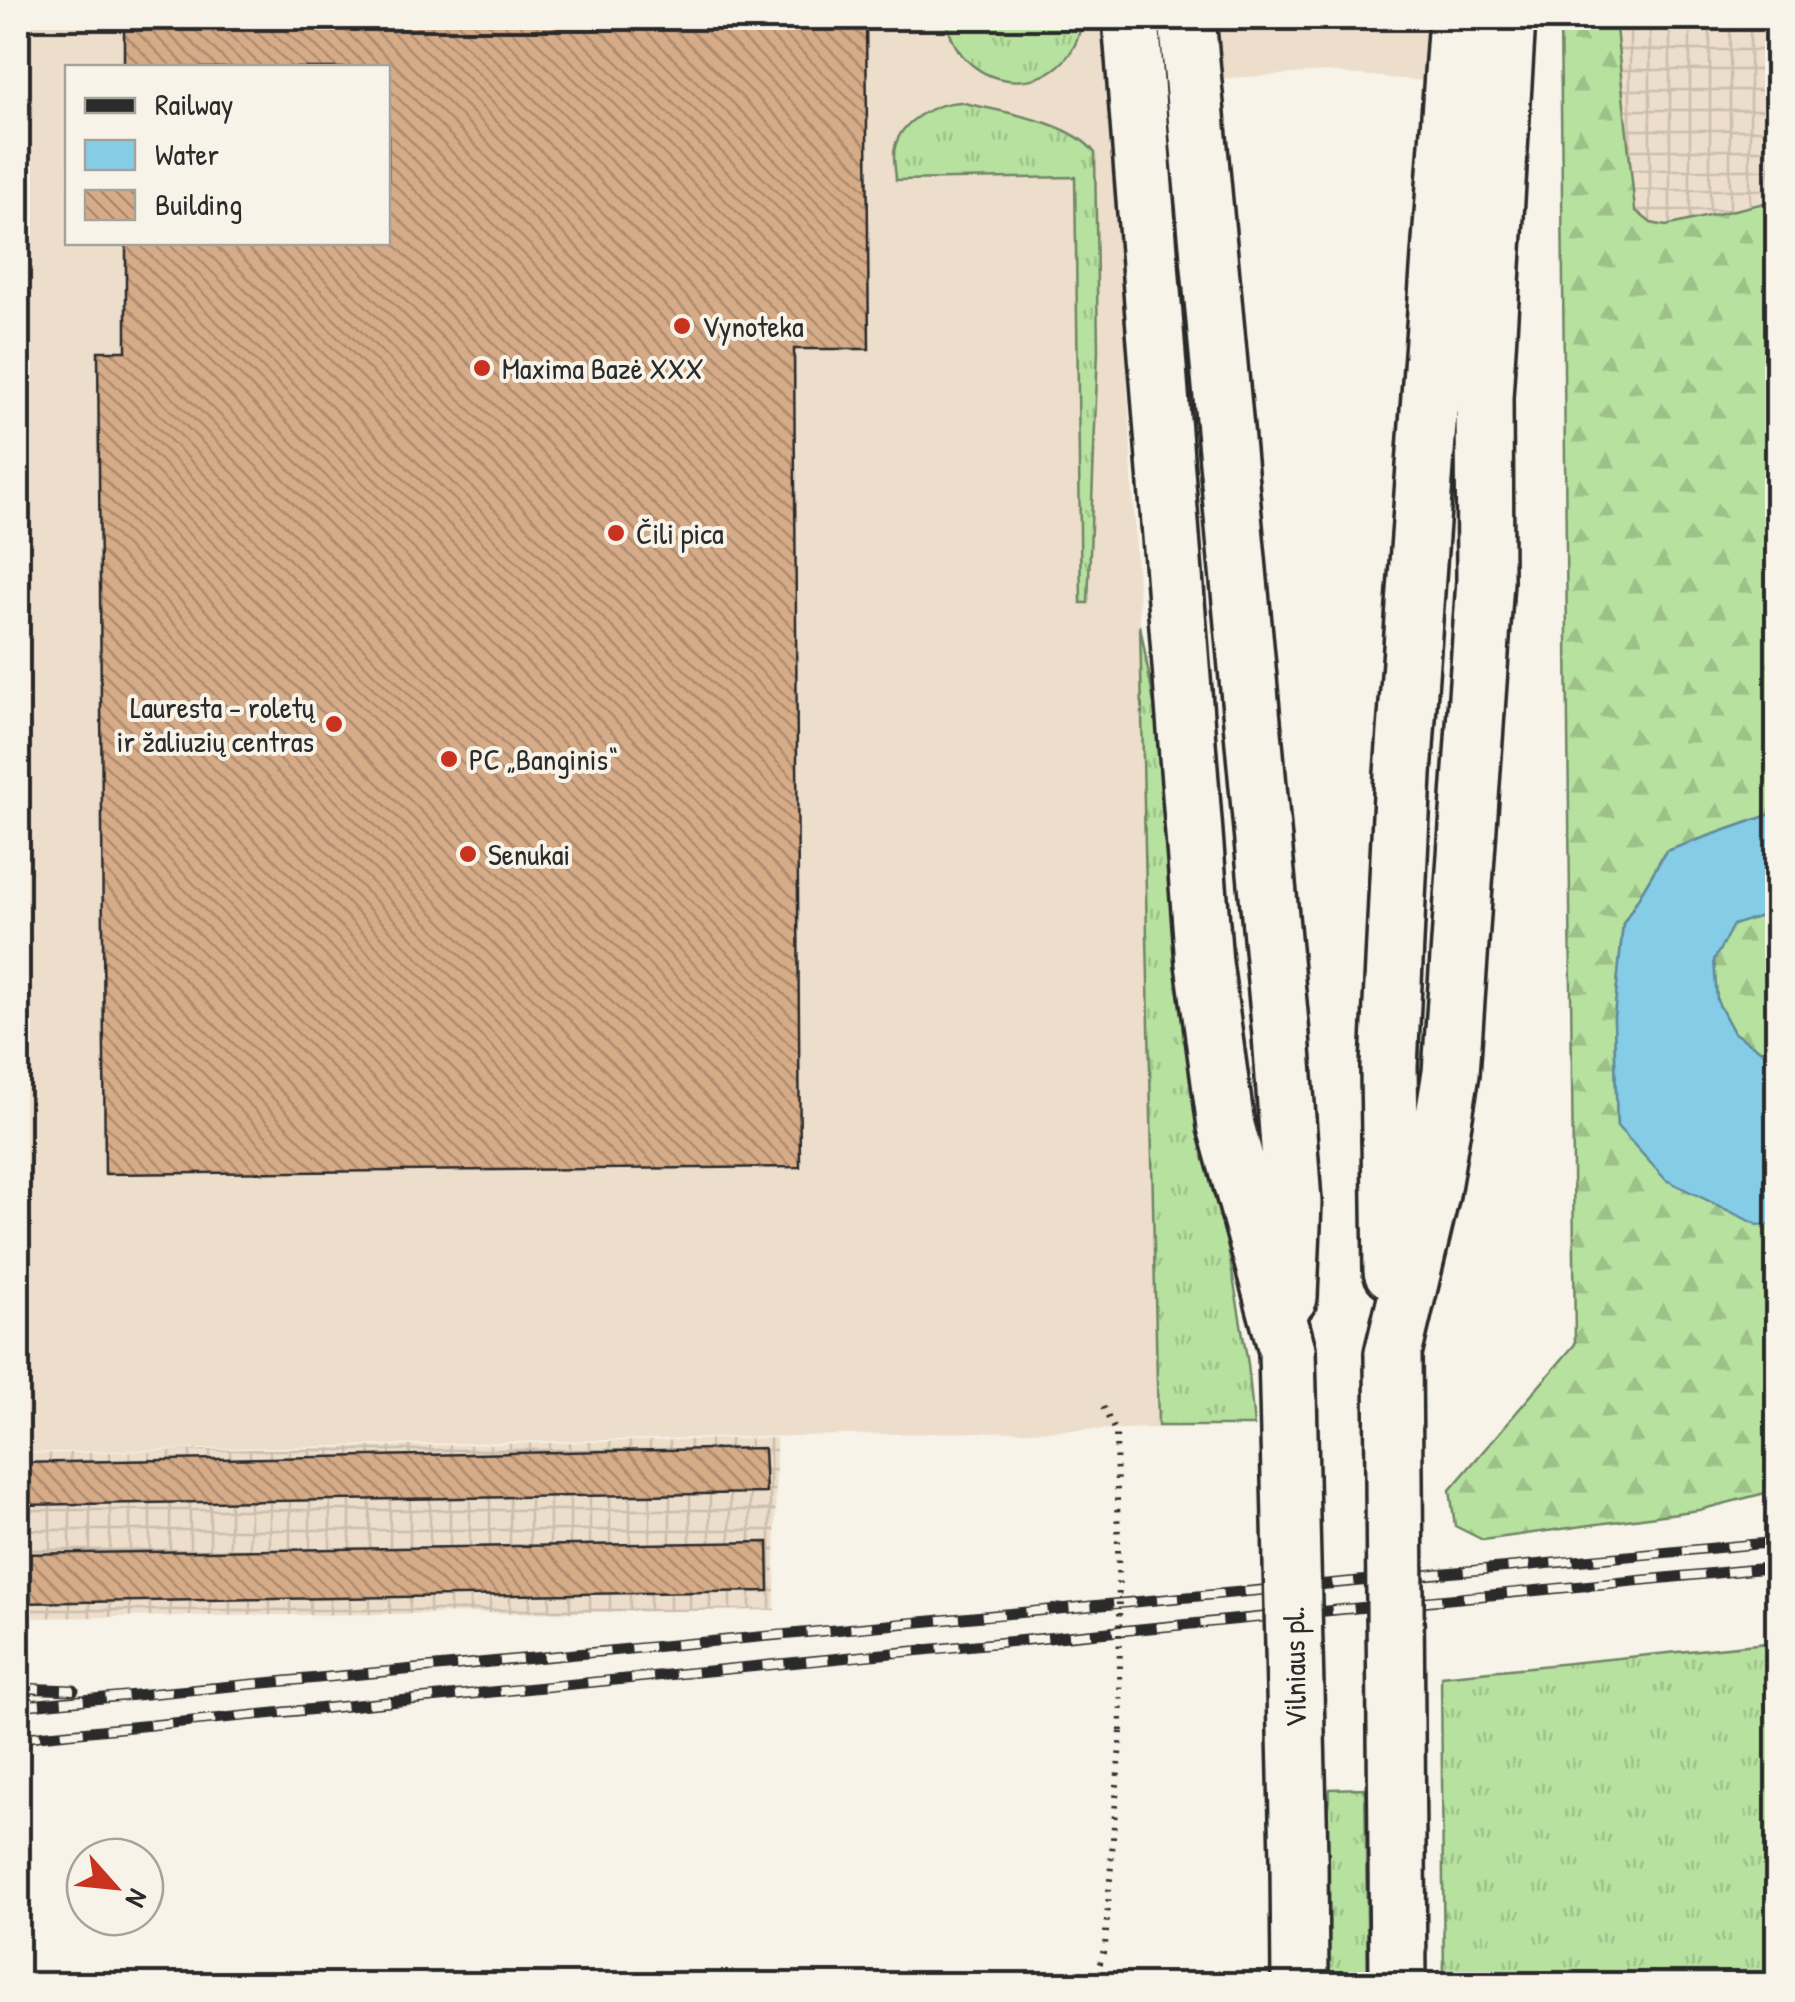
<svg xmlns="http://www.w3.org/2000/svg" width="1795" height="2002" viewBox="0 0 1795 2002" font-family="'Patrick Hand',sans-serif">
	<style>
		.built { fill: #edddcb; fill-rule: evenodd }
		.industrial { fill: url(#industrial-grid) }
		.grass { fill: url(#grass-tufts); stroke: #708665; stroke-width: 2.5 }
		.forest { fill: url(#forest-firs); stroke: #708665; stroke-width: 2.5 }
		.water { fill: #85cce6; stroke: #618c9b; stroke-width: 2.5 }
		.building { fill: url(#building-back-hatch); stroke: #2b2b2b; stroke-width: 2.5 }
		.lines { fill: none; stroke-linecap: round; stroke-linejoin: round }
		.trunk-casing { stroke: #2b2b2b; stroke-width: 62 }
		.path { stroke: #2b2b2b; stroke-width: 6; stroke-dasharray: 2.5 8; stroke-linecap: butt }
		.trunk { stroke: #f7f3e8; stroke-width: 55 }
		.rail-casing { stroke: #2b2b2b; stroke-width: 11 }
		.rail { stroke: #f7f3e8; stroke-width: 8; stroke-dasharray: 22; stroke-linecap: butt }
		.trunk-bridge-casing { stroke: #2b2b2b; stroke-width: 62; stroke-linecap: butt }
		.path-bridge { stroke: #2b2b2b; stroke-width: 6; stroke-dasharray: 2.5 8; stroke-linecap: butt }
		.trunk-bridge { stroke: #f7f3e8; stroke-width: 55 }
		.poi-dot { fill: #c8321e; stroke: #f7f3e8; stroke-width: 4 }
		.labels { text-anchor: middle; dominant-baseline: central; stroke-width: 8; stroke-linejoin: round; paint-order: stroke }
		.poi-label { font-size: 30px; fill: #2b2b2b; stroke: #f7f3e8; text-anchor: start }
		.street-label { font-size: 30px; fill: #2b2b2b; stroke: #f7f3e8 }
	</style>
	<defs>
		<pattern id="industrial-grid" width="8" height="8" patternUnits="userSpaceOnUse" patternTransform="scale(2.5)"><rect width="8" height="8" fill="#edddcb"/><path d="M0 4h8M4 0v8" fill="none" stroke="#cbbeae"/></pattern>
		<pattern id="grass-tufts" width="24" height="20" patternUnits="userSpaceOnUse" patternTransform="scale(2.5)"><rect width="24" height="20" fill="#b6e19f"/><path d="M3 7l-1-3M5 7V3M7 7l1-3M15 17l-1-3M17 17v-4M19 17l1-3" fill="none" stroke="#9dc189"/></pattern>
		<pattern id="forest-firs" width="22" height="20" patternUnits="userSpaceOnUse" patternTransform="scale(2.5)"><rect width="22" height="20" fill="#b6e19f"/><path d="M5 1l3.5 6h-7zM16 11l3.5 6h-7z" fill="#9dc189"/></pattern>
		<pattern id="building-back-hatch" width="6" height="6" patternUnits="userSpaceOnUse" patternTransform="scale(2.5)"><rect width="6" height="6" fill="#d6ab88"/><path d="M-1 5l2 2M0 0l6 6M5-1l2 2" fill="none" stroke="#ae8b6f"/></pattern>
	</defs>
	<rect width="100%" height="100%" fill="#f7f3e8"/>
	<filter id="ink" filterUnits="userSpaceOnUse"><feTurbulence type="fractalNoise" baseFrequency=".01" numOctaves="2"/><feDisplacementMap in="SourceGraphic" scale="20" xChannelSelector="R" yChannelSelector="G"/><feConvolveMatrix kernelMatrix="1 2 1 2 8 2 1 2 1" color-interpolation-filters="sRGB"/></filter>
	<g filter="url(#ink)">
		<g class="built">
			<path d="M 18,18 L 1108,18 L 1140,625 L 1160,737 L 1193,1046 L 1248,1364 L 1254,1426 L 18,1453 ZM 68,68 L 388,68 L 388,242 L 68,242 Z"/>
			<polygon points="1206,18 1426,18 1424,81 1327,72 1210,79"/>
		</g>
		<g class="industrial">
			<polygon points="1615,18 1777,18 1777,200 1666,226 1651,223 1635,210"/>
			<polygon points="776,1438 775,1610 18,1618 18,1454"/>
		</g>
		<g class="grass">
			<path d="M 946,18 L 1082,18 C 1074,102 960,101 946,18 Z"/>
			<path d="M 960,102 C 1000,112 1070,120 1095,153 L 1098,350 L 1088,603 L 1081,603 L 1075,177 L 896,180 C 896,170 892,157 895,147 C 901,120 936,103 960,102 Z"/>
			<polygon points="1140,625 1160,737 1193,1046 1248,1364 1254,1426 1158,1426"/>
			<polygon points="1777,1642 1777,1984 1444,1984 1441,1676"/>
			<polygon points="1365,1788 1368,1984 1325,1984 1323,1850 1330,1789"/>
		</g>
		<g class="forest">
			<polygon points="1560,18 1615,18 1635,210 1651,223 1666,226 1777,200 1777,812 1666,851 1623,924 1614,1018 1617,1127 1758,1224 1777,1224 1777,1490 1699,1510 1483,1540 1455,1526 1450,1490 1575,1344"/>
			<polygon points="1772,910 1777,911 1777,1061 1734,1033 1717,1001 1714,960 1732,925"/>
		</g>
		<polygon class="water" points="1777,812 1777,911 1733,925 1714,960 1717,1001 1734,1033 1777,1061 1777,1224 1758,1225 1666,1180 1617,1126 1614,1018 1623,924 1666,851"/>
		<g class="building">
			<polygon points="124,18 866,18 869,349 794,349 800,1167 105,1174 98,351 126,351 126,242 388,242 388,68 124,68"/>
			<polygon points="764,1448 766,1493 18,1505 18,1463"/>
			<polygon points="768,1542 769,1591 18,1603 18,1554"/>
		</g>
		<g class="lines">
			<defs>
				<g id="trunk">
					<polyline points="1131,18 1204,963 1226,1126 1287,1350"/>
					<polyline points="1187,18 1281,1035 1293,1202 1289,1297"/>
					<polyline points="1392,1271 1389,1067 1403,774 1457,18"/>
					<polyline points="1393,1354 1431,1194 1451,1073 1485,581 1484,398 1507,18"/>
					<polyline points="1397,1851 1398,1984"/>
					<polyline points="1299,1859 1300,1984"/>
				</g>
			</defs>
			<use href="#trunk" class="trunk-casing"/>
			<g class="path">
				<polyline points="1103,1407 1116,1433 1118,1550"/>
				<polyline points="1094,1984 1105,1946 1121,1731"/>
			</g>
			<use href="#trunk" class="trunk"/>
			<defs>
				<g id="rail">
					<polyline points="18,1688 74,1690"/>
					<polyline points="18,1706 1778,1542"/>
					<polyline points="18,1738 1778,1567"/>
				</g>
			</defs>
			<use href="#rail" class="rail-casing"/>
			<use href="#rail" class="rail"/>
			<defs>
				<g id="trunk-bridge">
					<polyline points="1287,1350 1299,1859"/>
					<polyline points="1393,1354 1397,1851"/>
				</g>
			</defs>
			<use href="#trunk-bridge" class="trunk-bridge-casing"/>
			<polyline class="path-bridge" points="1118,1550 1121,1731"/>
			<use href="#trunk-bridge" class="trunk-bridge"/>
		</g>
	</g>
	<g class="poi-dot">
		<circle cx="682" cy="326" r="10"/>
		<circle cx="482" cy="368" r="10"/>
		<circle cx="616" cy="533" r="10"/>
		<circle cx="334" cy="724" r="10"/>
		<circle cx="449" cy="759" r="10"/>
		<circle cx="468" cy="854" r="10"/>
	</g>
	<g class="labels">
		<g class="poi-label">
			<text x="702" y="326">Vynoteka</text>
			<text x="502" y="368">Maxima Bazė XXX</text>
			<text x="636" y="533">Čili pica</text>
			<text x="314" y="707" text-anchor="end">Lauresta - roletų<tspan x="314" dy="34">ir žaliuzių centras</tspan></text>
			<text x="469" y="759">PC „Banginis“</text>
			<text x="488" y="854">Senukai</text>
		</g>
		<g class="street-label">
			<text transform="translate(1294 1667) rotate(-91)">Vilniaus pl.</text>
		</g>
	</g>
	<rect width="1795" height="2002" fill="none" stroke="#f7f3e8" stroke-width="60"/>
	<rect x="30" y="30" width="1735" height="1942" fill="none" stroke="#2b2b2b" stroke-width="4" filter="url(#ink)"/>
	<rect x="65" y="65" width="325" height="180" fill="#f7f3e8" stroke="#a5a39c" stroke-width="2.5"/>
	<rect x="85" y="98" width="50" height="15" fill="#2b2b2b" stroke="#a5a39c" stroke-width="2.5"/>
	<text x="155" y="115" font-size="30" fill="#2b2b2b">Railway</text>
	<rect x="85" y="140" width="50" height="30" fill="#85cce6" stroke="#a5a39c" stroke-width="2.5"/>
	<text x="155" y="165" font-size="30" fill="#2b2b2b">Water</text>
	<rect x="85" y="190" width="50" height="30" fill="url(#building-back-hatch)" stroke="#a5a39c" stroke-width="2.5"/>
	<text x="155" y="215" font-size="30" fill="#2b2b2b">Building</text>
	<g transform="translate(115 1887) rotate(117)"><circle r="48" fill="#f7f3e8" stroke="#a5a39c" stroke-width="2.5"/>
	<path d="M0-8L18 38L0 25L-18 38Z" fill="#c8321e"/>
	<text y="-15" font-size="28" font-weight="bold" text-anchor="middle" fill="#2b2b2b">N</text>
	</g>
</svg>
